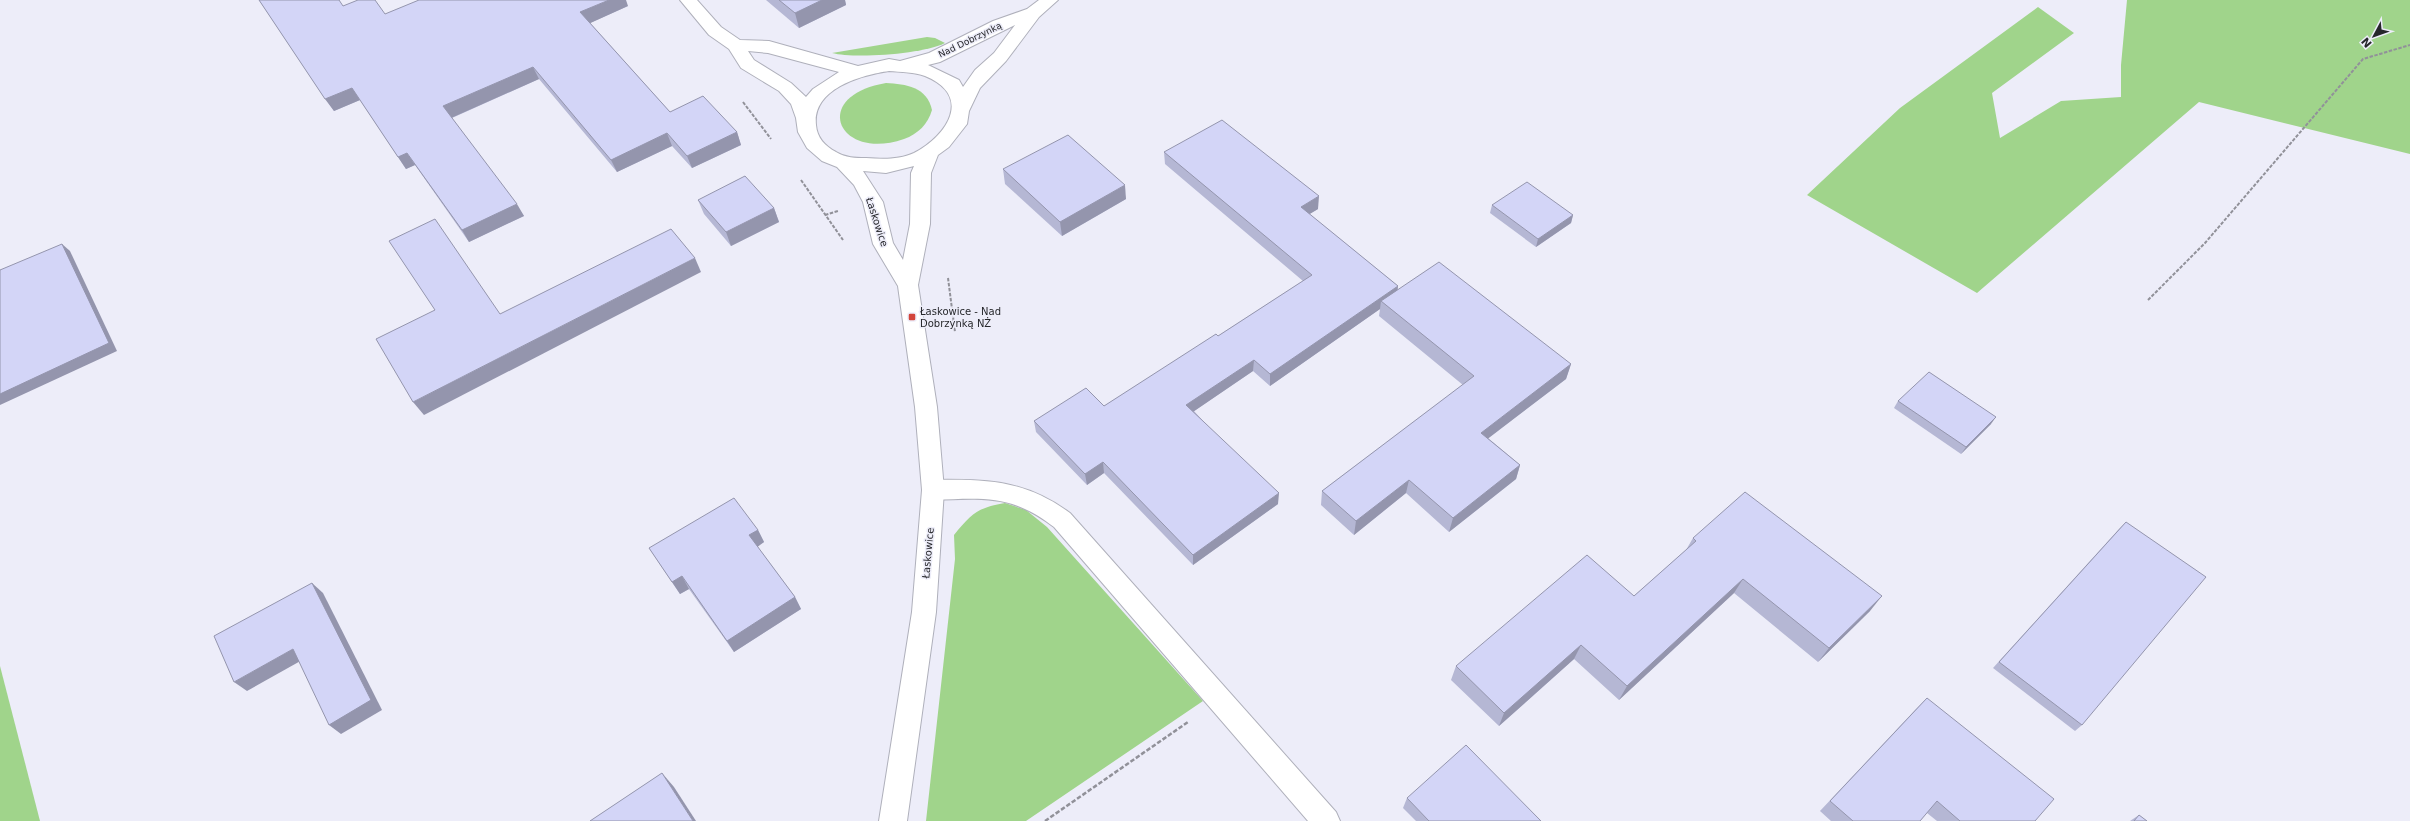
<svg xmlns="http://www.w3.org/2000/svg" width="2410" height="821" viewBox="0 0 2410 821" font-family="'DejaVu Sans',sans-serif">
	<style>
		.green { fill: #a0d48b }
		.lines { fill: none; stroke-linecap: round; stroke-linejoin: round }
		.street-casing { stroke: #afb0bb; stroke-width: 2 }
		.secondary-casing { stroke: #afb0bb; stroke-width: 2 }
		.path-far1 { stroke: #919199; stroke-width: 2; stroke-dasharray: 3.5 1.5; stroke-linecap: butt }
		.path { stroke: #919199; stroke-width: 2.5; stroke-dasharray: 4.5 2; stroke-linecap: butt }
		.street { fill: #fff; fill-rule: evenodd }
		.secondary { fill: #fff; fill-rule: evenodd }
		.wall { fill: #b5b7d4 }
		.shaded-wall { fill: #9495ad }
		.building { fill: #d3d5f7; stroke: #9495ad }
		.poi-dot { fill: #d2443b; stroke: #ededf9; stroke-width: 1.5 }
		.labels { text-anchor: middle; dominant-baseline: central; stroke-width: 3; stroke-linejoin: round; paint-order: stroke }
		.far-street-label { font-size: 9px; fill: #26272b; stroke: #ededf9 }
		.street-label { font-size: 10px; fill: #26272b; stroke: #ededf9 }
		.poi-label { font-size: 10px; fill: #26272b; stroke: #ededf9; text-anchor: start }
	</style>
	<rect width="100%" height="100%" fill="#ededf9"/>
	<g class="green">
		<polygon points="2127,0 2410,0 2410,154 2199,102 1977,293 1807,195 1900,108 2038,7 2074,33 1992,93 2000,138 2061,101 2121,97 2121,65"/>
		<path d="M 927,37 L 935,38 L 945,43 C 924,54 855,59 832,53 Z"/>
		<path d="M 886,83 C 906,84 927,87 932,110 C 928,124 918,134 904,139 C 838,162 809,96 886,83 Z"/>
		<path d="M 1005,503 L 1026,510 L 1047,527 L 1203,701 L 1026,821 L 926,821 L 955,559 L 954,535 C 972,513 977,508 1005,503 Z"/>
		<polygon points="0,666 40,821 0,821"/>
	</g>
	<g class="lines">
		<defs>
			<path id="street" d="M 933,480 C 987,479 1025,480 1070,513 L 1336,812 L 1340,821 L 1308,821 L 1054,527 C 1011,494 984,498 933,500 L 925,497 L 922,490 L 925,483 Z"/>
			<path id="secondary" d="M 680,0 L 697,0 L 721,27 L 740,40 L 769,41 L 858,66 L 889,59 L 900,61 L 929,53 L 993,21 L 1027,9 L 1039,0 L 1058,0 L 1039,17 L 1006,61 L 980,88 L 969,111 L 967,124 L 949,147 L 938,155 L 931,173 L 930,224 L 918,285 L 937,407 L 944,490 L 936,612 L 907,821 L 879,821 L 912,612 L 922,490 L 915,407 L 898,286 L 873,244 L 863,202 L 854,185 L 837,167 L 822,161 L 807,148 L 798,132 L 796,118 L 791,104 L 779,91 L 741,68 L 729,49 L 709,35 ZM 1015,25 L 994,53 L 975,70 L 963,87 L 959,80 L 928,65 L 940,62 ZM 748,51 L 768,53 L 839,72 L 813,89 L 806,97 L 791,83 L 754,60 ZM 889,71 C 900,72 915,72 925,76 C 973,96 948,135 914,153 C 899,160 882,159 866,158 C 855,158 846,158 836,152 C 825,146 817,138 816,125 C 812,89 861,75 889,71 ZM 914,166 L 911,173 L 910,224 L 903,260 L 893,243 L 883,202 L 863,171 L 886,173 Z"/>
		</defs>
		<use href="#street" class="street-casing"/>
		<use href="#secondary" class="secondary-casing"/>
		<g class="path-far1">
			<polyline points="743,102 771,139"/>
			<polyline points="801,180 843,240"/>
			<polyline points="825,215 838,211"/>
			<polyline points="948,278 955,332"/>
			<polyline points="2148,300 2205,243 2363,59 2410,45"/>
		</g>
		<polyline class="path" points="1045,821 1188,722"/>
		<use href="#street" class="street"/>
		<use href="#secondary" class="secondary"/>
	</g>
	<g class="wall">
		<polygon points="259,0 385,14 628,6 590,23 670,112 737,132 741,145 692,168 672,146 617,172 539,79 452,118 524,216 469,242 415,165 406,169 360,100 334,111"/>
		<polygon points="766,0 845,0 846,5 799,28"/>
		<polygon points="1164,152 1318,209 1309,214 1398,286 1398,290 1571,364 1566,379 1488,438 1520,465 1516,479 1449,532 1406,493 1354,535 1321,505 1322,491 1463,385 1379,316 1380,309 1270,386 1253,371 1194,411 1278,504 1193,565 1104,473 1087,485 1036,432 1034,421 1104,406 1218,336 1303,281 1165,164"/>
		<polygon points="1003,169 1126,199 1062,236 1005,184"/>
		<polygon points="698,200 774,208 779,222 731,246 704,214"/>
		<polygon points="1492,205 1573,215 1571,223 1536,247 1490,213"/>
		<polygon points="1898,401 1991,424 1961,454 1894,408"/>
		<polygon points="2126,522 2082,725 2075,731 1993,668 2119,529"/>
		<polygon points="758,530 764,542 757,546 795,597 801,609 734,652 689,589 680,594 649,548"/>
		<polygon points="1693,538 1870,611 1818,662 1734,593 1619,700 1574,659 1499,726 1451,680 1456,666 1634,596 1686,550"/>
		<polygon points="1927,698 2035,821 1937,821 1927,813 1920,821 1831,821 1820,811 1916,709"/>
		<polygon points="1407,798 1541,821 1416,821 1403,808"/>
		<polygon points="2139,815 2147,821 2130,821"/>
	</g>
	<g class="shaded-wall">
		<polygon points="609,0 626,0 628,6 586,25 580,12"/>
		<polygon points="822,0 845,0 846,5 799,28 795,13"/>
		<polygon points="533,67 539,79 451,118 443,106"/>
		<polygon points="352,88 360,100 334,111 325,99"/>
		<polygon points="737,132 741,145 692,168 687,156"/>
		<polygon points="667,133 672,146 617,172 611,160"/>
		<polygon points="407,153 415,165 406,169 398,157"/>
		<polygon points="1125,185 1126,199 1062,236 1060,222"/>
		<polygon points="1319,196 1318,209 1300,220 1301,207"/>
		<polygon points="517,204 524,216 469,242 462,230"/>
		<polygon points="774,208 779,222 731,246 726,232"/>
		<polygon points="1573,215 1571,223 1536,247 1538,239"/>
		<polygon points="62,244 70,251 117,351 0,405 0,394"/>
		<polygon points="695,258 701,272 424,415 413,402"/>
		<polygon points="1398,286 1396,297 1381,301 1380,309 1270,386 1270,374"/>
		<polygon points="1254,360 1253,371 1187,416 1186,405"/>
		<polygon points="1571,364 1566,379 1477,447 1481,433"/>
		<polygon points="1996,417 1991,424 1961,454 1966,447"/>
		<polygon points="1103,462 1104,473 1087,485 1085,474"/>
		<polygon points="1520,465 1516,479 1449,532 1453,518"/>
		<polygon points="1409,480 1406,493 1354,535 1356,521"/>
		<polygon points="1279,493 1278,504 1193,565 1193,555"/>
		<polygon points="758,530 764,542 756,548 749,535"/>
		<polygon points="682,576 689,589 680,594 672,582"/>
		<polygon points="1743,579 1734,593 1619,700 1627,686"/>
		<polygon points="312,583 323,593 382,710 341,734 329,725"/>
		<polygon points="1882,596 1870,611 1818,662 1829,648"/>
		<polygon points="795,597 801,609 734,652 727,641"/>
		<polygon points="1581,645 1574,659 1499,726 1504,713"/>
		<polygon points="293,649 304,659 247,691 234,682"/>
		<polygon points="662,773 674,787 696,821 693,821"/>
	</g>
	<g class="building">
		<polygon points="259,0 339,0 343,6 358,0 375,0 385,14 419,0 609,0 580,12 670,112 703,96 737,132 687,156 667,133 611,160 533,67 443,106 517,204 462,230 407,153 398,157 352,88 325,99"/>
		<polygon points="779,0 822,0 795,13"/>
		<polygon points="1222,120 1319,196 1301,207 1398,286 1270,374 1254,360 1186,405 1279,493 1193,555 1103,462 1085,474 1034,421 1086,388 1104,406 1216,334 1218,336 1312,275 1164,152"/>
		<polygon points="1068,135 1125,185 1060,222 1003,169"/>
		<polygon points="745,176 774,208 726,232 698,200"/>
		<polygon points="1527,182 1573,215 1538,239 1492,205"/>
		<polygon points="435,219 500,314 671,229 695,258 413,402 376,339 435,310 389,241"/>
		<polygon points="62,244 109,343 0,394 0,270"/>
		<polygon points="1439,262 1571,364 1481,433 1520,465 1453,518 1409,480 1356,521 1322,491 1474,376 1381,301"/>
		<polygon points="1929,372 1996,417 1966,447 1898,401"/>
		<polygon points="1745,492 1882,596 1829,648 1743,579 1627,686 1581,645 1504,713 1456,666 1587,555 1634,596 1696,541 1693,538"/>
		<polygon points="734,498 758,530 749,535 795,597 727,641 682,576 672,582 649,548"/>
		<polygon points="2126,522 2206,577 2082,725 1999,662"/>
		<polygon points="312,583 371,700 329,725 293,649 234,682 214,636"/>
		<polygon points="1927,698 2054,799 2035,821 1960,821 1937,801 1920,821 1853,821 1830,801"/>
		<polygon points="1466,745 1541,821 1429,821 1407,798"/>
		<polygon points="662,773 693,821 590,821"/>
		<polygon points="2139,815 2147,821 2134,821"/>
	</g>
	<rect class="poi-dot" x="908" y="313" width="8" height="8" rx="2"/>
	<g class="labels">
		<g class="far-street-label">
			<text transform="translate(970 40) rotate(-26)">Nad Dobrzynką</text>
		</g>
		<g class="street-label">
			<text transform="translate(877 222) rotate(72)">Łaskowice</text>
			<text transform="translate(928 553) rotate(-85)">Łaskowice</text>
		</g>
		<g class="poi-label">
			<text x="920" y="311">Łaskowice - Nad<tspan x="920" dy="12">Dobrzynką NŻ</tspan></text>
		</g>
	</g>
	<g transform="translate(2374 36) rotate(229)" stroke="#ededf9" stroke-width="3" paint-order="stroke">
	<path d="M0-3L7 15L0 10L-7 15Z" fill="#26272b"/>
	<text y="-6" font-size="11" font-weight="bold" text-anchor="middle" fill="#26272b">N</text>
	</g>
</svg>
